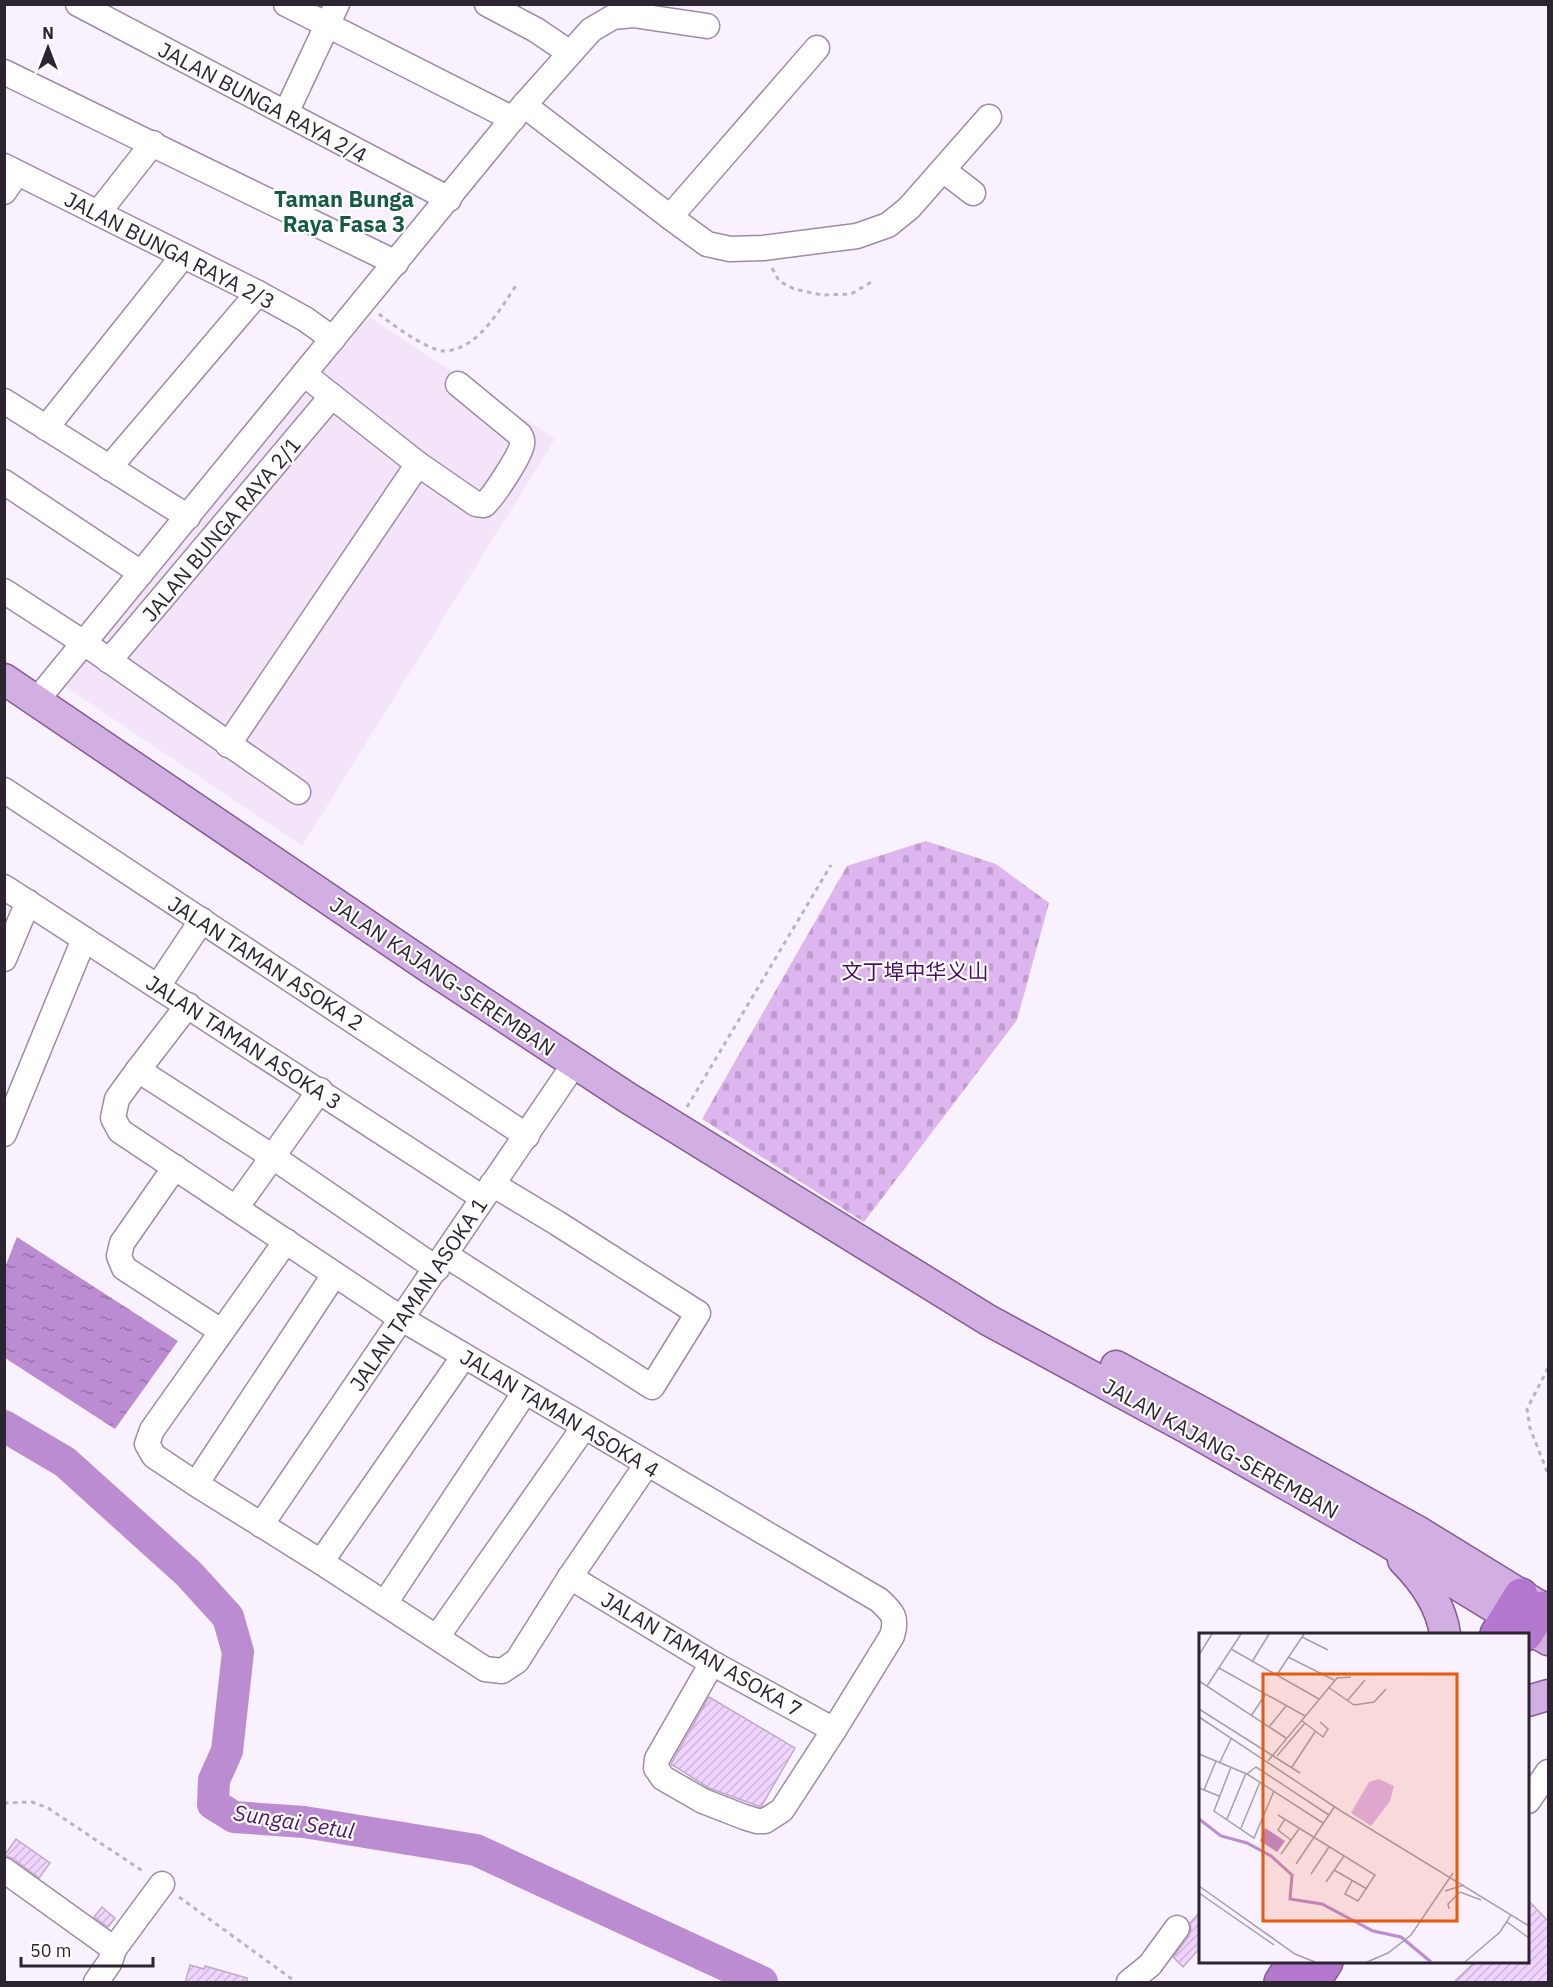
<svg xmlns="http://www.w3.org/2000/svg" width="1553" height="1987" viewBox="0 0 1553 1987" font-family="'IBM Plex Sans','Noto Sans SC',sans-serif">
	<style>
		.built { fill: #f3e4fa }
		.cemetery { fill: url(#cemetery-stones) }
		.water { fill: url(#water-ripples) }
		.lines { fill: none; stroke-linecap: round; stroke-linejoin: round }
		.river { stroke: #bc8cd2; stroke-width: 32 }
		.building { fill: url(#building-hatch); stroke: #bfabc8; stroke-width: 1.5 }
		.minor-casing { stroke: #9e8ba7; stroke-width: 27 }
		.major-casing { stroke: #845b97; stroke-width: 33 }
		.highway-casing { stroke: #845b97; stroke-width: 36 }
		.path { stroke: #bbb3bf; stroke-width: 3; stroke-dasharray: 4.5 4.5; stroke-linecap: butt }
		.minor { stroke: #fff; stroke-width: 24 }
		.major { stroke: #d2afe2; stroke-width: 30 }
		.highway { stroke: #b479ce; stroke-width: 33 }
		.labels { text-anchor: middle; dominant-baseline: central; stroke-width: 4.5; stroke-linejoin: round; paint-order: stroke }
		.street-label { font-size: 21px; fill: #2c2430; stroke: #fff }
		.park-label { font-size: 21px; fill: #4c0d62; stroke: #fff }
		.neighbourhood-label { font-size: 22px; font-weight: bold; fill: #145b42; stroke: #fff }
		.water-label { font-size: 22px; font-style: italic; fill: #511468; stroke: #fff }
		.inset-river { fill: none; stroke: #bc8cd2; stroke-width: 3 }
		.inset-road { fill: none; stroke: #a79fab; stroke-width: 1.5 }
		.view { fill: #e8590c; fill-opacity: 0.15; stroke: #e8590c; stroke-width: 3 }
		.inset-edge { fill: none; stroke: #2c2430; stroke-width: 3 }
	</style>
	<defs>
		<pattern id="cemetery-stones" width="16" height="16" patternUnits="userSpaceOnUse" patternTransform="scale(1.5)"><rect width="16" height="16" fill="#ddb5ef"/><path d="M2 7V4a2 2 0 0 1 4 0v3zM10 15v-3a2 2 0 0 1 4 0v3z" fill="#be9ccd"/></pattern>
		<pattern id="water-ripples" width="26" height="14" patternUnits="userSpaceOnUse" patternTransform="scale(1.5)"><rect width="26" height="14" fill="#bc8cd2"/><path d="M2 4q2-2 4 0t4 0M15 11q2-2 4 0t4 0" fill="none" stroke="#9972ab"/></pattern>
		<pattern id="building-hatch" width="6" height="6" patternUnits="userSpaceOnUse" patternTransform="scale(1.5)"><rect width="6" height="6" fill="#f0d3fe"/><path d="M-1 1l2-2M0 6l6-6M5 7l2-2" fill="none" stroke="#ceb5da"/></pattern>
	</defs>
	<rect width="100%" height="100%" fill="#f9f1fd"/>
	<polygon class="built" points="369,317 555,439 302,846 65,686"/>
	<polygon class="cemetery" points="926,841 996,864 1049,903 1017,1020 864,1222 702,1119 847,866"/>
	<polygon class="water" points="17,1237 178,1341 115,1429 5,1358 5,1267"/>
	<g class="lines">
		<polyline class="river" points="4,1426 65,1462 189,1574 228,1617 238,1652 227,1751 214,1780 213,1804 234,1817 304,1822 476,1850 762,1982"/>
	</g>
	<g class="building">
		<polygon points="709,1697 795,1748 761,1807 709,1788 671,1764"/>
		<polygon points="16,1839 50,1863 39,1878 12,1858 4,1856"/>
		<polygon points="1527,1899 1548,1921 1548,1983 1453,1983 1475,1962 1527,1962"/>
		<polygon points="102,1907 115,1918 108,1927 94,1917"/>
		<polygon points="1200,1912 1200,1948 1183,1967 1173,1957 1189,1936 1191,1930 1190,1923"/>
		<polygon points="190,1965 204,1969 205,1966 247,1978 247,1983 185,1983"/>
	</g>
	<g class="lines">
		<defs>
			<g id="minor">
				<polyline points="78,4 449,199"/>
				<polyline points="286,4 513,119"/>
				<polyline points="487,4 536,30 570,53"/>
				<polyline points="4,72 396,263"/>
				<polyline points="524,105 670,217 707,244 730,249 763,248 857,236 888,225 909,208 989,117"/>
				<polyline points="286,113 337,4"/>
				<polyline points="4,166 258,293 305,319 333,339"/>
				<polyline points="943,170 973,193"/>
				<polyline points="4,192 17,173"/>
				<polyline points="98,213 153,143"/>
				<polyline points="670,217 817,48"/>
				<path d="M 304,374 L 418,464 L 476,504 L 484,505 C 493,497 521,455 522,444 C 523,439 522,439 520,435 L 458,384"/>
				<polyline points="4,401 188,517"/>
				<polyline points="46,428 183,256"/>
				<polyline points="109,468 258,293"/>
				<polyline points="4,482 141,573"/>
				<polyline points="4,591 84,643 298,792"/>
				<polyline points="109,661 332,396"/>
				<polyline points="37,700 524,105 591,30 613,17 633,15 707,26"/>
				<polyline points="228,745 418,464"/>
				<polyline points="4,790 527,1136"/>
				<polyline points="4,887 483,1198"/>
				<polyline points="4,959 28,902"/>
				<polyline points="158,986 202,920"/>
				<path d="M 188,1005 L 138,1070 L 117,1099 L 113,1118 L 120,1131 L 402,1319 L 879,1600 C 892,1612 898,1617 892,1636 L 834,1730 L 782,1810 L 765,1821 L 757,1821 L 744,1817 L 703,1801 L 663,1778 L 656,1768 L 657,1759 L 712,1663"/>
				<polyline points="138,1070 273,1157 437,1269"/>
				<polyline points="4,1134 84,939"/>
				<polyline points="175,1167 122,1243 119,1256 124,1268 221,1331"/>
				<polyline points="236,1208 320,1090"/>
				<polyline points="286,1241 152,1430 147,1444 154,1456 196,1484 321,1562 485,1669 502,1671 517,1661 570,1577 647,1464"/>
				<polyline points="446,1255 652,1387 698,1313 557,1223 492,1184"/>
				<polyline points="196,1484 334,1275"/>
				<polyline points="261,1525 575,1063"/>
				<polyline points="321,1562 464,1356"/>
				<polyline points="570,1577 712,1663 834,1730"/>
				<polyline points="385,1603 525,1392"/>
				<polyline points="437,1637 584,1427"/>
				<polyline points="1528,1801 1548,1772"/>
				<polyline points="4,1870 114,1949 110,1962 96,1982"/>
				<polyline points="114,1949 162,1884"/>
				<polyline points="1129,1982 1150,1965 1177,1928"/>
			</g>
			<g id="major">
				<polyline points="4,679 430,968 628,1098 988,1320 1187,1428 1386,1541 1548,1640"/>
				<polyline points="1116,1366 1205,1414 1419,1532 1541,1607"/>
				<path d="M 1403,1560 C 1423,1580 1441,1605 1445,1634"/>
				<polyline points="1528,1701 1548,1695"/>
			</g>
			<g id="highway">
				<polyline points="1497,1634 1521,1595"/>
				<polyline points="1526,1634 1542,1608"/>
				<polyline points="1281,1982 1294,1962"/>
				<polyline points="1313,1982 1326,1962"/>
			</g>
		</defs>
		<use href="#minor" class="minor-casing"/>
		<use href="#major" class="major-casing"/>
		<use href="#highway" class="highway-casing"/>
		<g class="path">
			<polyline points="772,268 779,281 794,289 822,295 851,294 873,281"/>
			<path d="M 379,314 C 391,324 429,351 444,351 C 478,350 500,309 517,284"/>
			<polyline points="687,1107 831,865"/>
			<polyline points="1548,1368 1527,1409 1530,1428 1548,1474"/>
			<polyline points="4,1803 32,1802 48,1808 144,1872"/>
			<polyline points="179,1897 296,1982"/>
		</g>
		<use href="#minor" class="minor"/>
		<use href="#major" class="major"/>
		<use href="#highway" class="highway"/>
	</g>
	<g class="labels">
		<g class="street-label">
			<text transform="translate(263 102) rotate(28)">JALAN BUNGA RAYA 2/4</text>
			<text transform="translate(170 250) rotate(27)">JALAN BUNGA RAYA 2/3</text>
			<text transform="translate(221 529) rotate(-50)">JALAN BUNGA RAYA 2/1</text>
			<text transform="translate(266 963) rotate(33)">JALAN TAMAN ASOKA 2</text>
			<text transform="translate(443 976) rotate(34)">JALAN KAJANG-SEREMBAN</text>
			<text transform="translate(244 1042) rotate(33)">JALAN TAMAN ASOKA 3</text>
			<text transform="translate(418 1294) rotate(-56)">JALAN TAMAN ASOKA 1</text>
			<text transform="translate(560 1413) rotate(31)">JALAN TAMAN ASOKA 4</text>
			<text transform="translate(1221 1448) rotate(29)">JALAN KAJANG-SEREMBAN</text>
			<text transform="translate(702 1654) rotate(30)">JALAN TAMAN ASOKA 7</text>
		</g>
		<g class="park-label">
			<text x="915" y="971">文丁埠中华义山</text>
		</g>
		<g class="neighbourhood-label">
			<text x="344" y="198">Taman Bunga<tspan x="344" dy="25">Raya Fasa 3</tspan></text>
		</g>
		<g class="water-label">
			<text transform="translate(294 1821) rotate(9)">Sungai Setul</text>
		</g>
	</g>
	<g transform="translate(1199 1633)">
		<rect width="330" height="330" fill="#f9f1fd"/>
		<path d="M 180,146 L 195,153 L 191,168 L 172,193 L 152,180 L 170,149 Z" fill="#ddb5ef"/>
		<path d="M 66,195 L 86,208 L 78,219 L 61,208 Z" fill="#bc8cd2"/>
		<path class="inset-river" d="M 0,186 L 22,203 L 48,210 L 72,223 L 93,242 L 91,266 L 123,271 L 174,298 L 202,304 L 232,329"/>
		<path class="inset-road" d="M 103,4 L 129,17M 32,16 L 120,66M 0,22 L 13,1M 89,24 L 135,47M 53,29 L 70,1M 20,35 L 106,83M 77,43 L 105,1M 0,48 L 87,105M 8,53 L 42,1M 129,54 L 155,72 L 175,69 L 187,56M 148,68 L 166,47M 0,76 L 101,140M 52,83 L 66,62M 0,84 L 142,178 L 330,293M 102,87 L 124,104 L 129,96 L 121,89M 70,94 L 87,73M 0,121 L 48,141 L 124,190M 78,123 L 106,90M 69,128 L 138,45 L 152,44M 21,129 L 32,106M 32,134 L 15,178 L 55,205 L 75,158M 93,134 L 116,99M 48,141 L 57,134 L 130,182M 0,155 L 20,163M 5,157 L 17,128M 79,182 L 176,242 L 159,268 L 146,261 L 153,248M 28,186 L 47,140M 86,186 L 79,197 L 92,207M 42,195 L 61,149M 82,221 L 100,196M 97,231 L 136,173M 135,237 L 168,256M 112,241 L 130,214M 127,249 L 145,223M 0,253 L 96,321 L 116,329M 246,258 L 265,252M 0,260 L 75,312M 250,276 L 249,271 L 261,259 L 282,267M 308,289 L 330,305M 168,329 L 189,320 L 212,302 L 254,240M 266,329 L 301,299 L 312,282"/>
		<path class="view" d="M 64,41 L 258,41 L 258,288 L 64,288 Z"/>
		<rect width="330" height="330" class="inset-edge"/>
	</g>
	<rect width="1553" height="1987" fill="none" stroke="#2c2430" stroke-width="12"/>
	<g transform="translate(48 48)" stroke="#ffffff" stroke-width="4.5" paint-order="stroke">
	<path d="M0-4.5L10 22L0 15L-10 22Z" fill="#2c2430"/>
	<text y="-9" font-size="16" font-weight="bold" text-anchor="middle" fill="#2c2430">N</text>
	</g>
	<path d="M21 1957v9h132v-9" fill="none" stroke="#2c2430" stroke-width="3"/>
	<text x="30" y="1957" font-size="18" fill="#2c2430" stroke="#ffffff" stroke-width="4.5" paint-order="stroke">50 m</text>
</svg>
